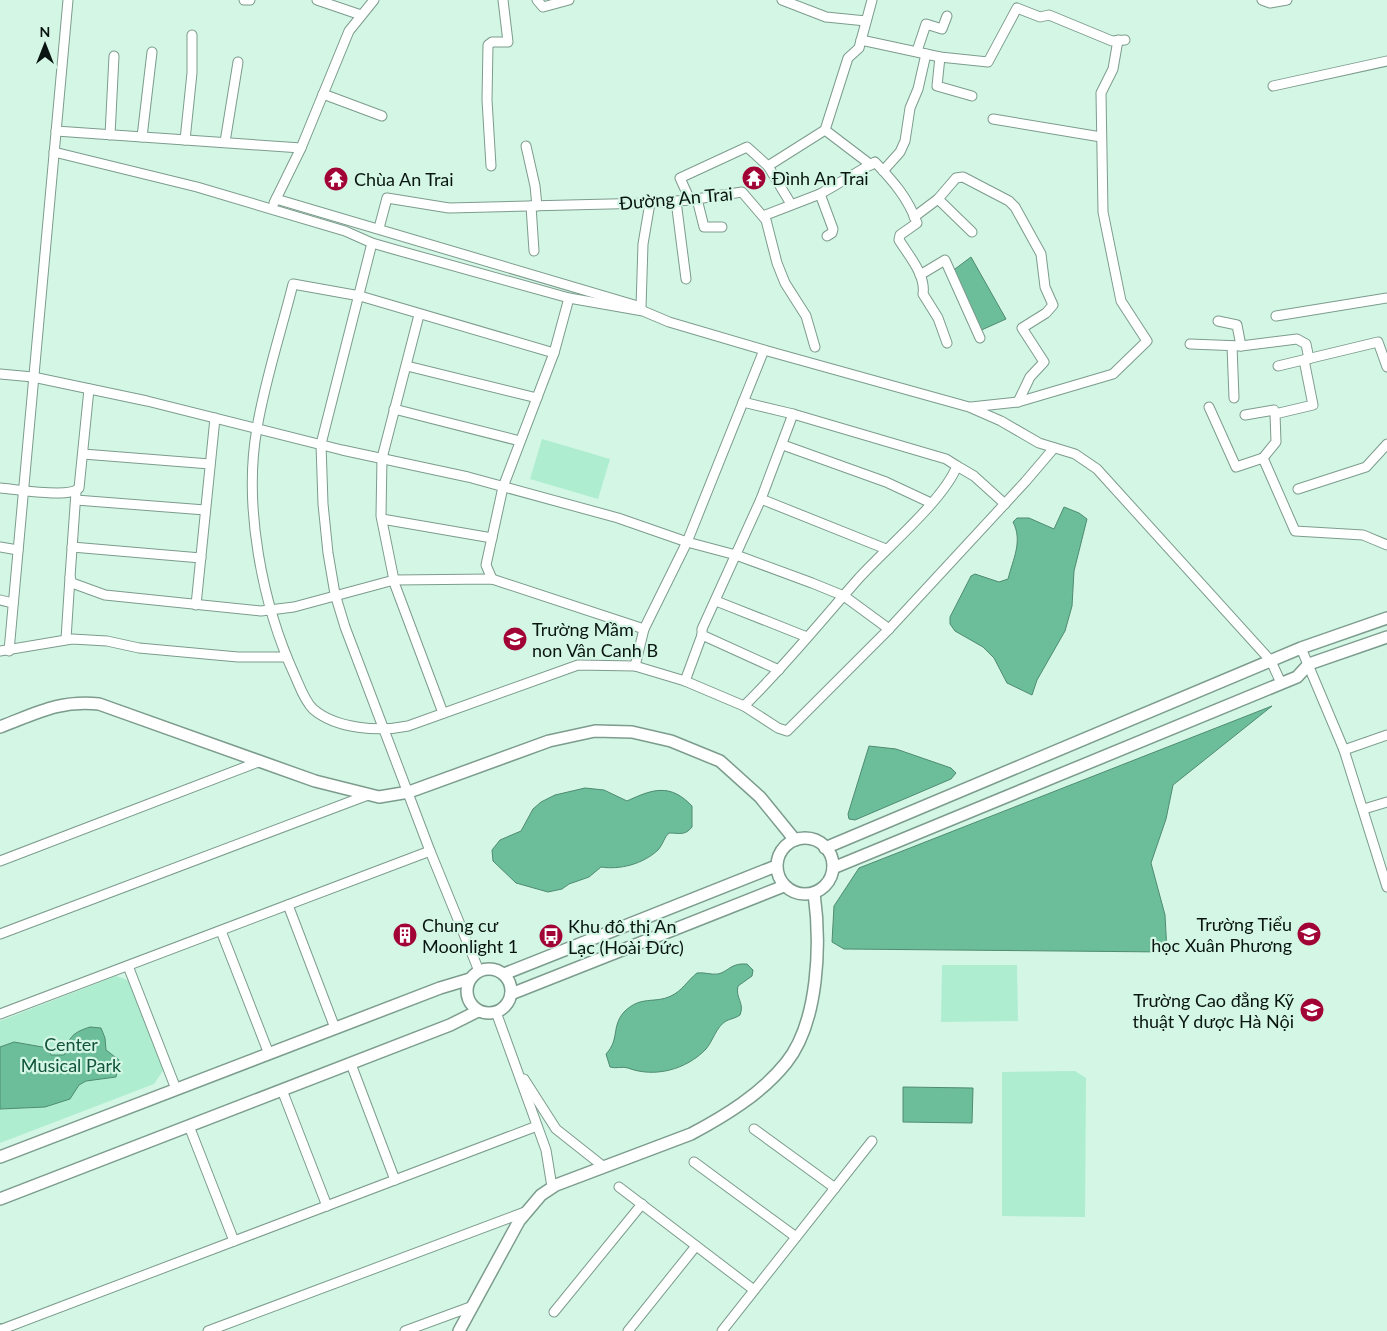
<svg xmlns="http://www.w3.org/2000/svg" width="1387" height="1331" viewBox="0 0 1387 1331" font-family="Lato,sans-serif">
	<style>
		.green { fill: #aeedd0 }
		.water { fill: #6cbe9a; stroke: #4e8b71 }
		.lines { fill: none; stroke-linecap: round; stroke-linejoin: round }
		.minor-casing { stroke: #7c9c8d; stroke-width: 11 }
		.tertiary-casing { stroke: #7c9c8d; stroke-width: 14 }
		.minor { stroke: #fff; stroke-width: 9 }
		.tertiary { stroke: #fff; stroke-width: 11 }
		.labels { text-anchor: middle; dominant-baseline: central; stroke-width: 4.5; stroke-linejoin: round; paint-order: stroke }
		.poi-label { font-size: 18px; fill: #091510; stroke: #d4f6e5; text-anchor: start }
		.street-label { font-size: 18px; fill: #091510; stroke: #d4f6e5 }
		.park-label { font-size: 18px; fill: #10523a; stroke: #d4f6e5 }
	</style>
	<rect width="100%" height="100%" fill="#d4f6e5"/>
	<g class="green">
		<polygon points="542,439 610,459 598,499 530,479"/>
		<polygon points="942,965 1017,965 1018,1021 941,1022"/>
		<polygon points="116,976 130,981 164,1069 154,1084 0,1143 0,1021"/>
		<polygon points="1075,1071 1086,1078 1085,1217 1002,1216 1002,1072"/>
	</g>
	<g class="water">
		<polygon points="971,257 1006,319 977,332 951,272"/>
		<path d="M 1064,507 L 1079,513 L 1087,519 L 1074,571 L 1072,606 L 1065,631 L 1037,680 L 1032,695 L 1007,683 L 994,658 L 983,647 L 955,631 L 950,624 L 950,617 L 971,576 L 975,574 L 999,582 L 1008,579 C 1013,559 1023,541 1013,522 L 1017,518 L 1029,518 L 1054,529 Z"/>
		<polygon points="1272,706 1173,785 1166,819 1151,863 1165,915 1167,952 844,949 832,942 834,906 859,868"/>
		<polygon points="869,746 896,749 951,768 956,773 951,779 855,820 849,819 848,814"/>
		<path d="M 585,788 L 604,790 L 627,801 C 653,789 670,783 692,806 L 692,827 C 685,836 679,833 669,833 C 664,837 663,845 658,850 C 643,864 620,870 601,867 L 589,877 L 569,884 L 562,889 L 548,892 L 516,883 L 493,861 L 492,850 L 500,840 L 521,831 L 533,809 L 541,802 L 555,795 Z"/>
		<path d="M 741,964 L 747,964 L 753,970 L 752,976 L 738,986 C 735,998 745,1003 740,1015 C 736,1018 730,1019 726,1021 C 716,1027 713,1041 706,1049 C 686,1070 654,1078 628,1068 C 623,1066 616,1069 610,1067 L 606,1054 C 620,1039 611,1027 624,1012 C 641,995 654,1004 671,996 C 682,991 688,980 697,973 C 705,972 711,975 718,974 C 727,972 730,965 741,964 Z"/>
		<path d="M 90,1027 L 101,1028 L 105,1038 L 106,1050 L 119,1060 L 116,1077 L 86,1081 L 79,1085 L 70,1099 L 45,1107 L 0,1109 L 0,1047 L 14,1042 L 48,1048 L 51,1055 L 64,1055 C 68,1050 66,1049 68,1043 C 72,1033 81,1030 90,1027 Z"/>
		<polygon points="903,1087 973,1088 972,1123 903,1122"/>
	</g>
	<g class="lines">
		<defs>
			<g id="minor">
				<polyline points="244,0 250,0"/>
				<polyline points="317,0 361,15"/>
				<polyline points="537,0 543,7 569,0"/>
				<polyline points="782,0 826,17 866,21"/>
				<polyline points="1262,0 1270,3 1287,0"/>
				<polyline points="861,40 940,57 988,62 1017,8 1040,17 1049,15 1112,41 1125,40"/>
				<polyline points="917,51 926,24 942,29 947,16"/>
				<polyline points="940,57 937,86 972,96"/>
				<polyline points="1273,86 1387,61"/>
				<polyline points="323,94 382,116"/>
				<polyline points="993,119 1101,137"/>
				<polyline points="825,130 871,165"/>
				<polyline points="56,131 301,148"/>
				<polyline points="110,135 114,56"/>
				<polyline points="142,137 152,52"/>
				<polyline points="185,140 192,73 192,35"/>
				<polyline points="225,142 238,62"/>
				<polyline points="526,146 535,186 537,206"/>
				<polyline points="54,152 197,187 345,231 372,243 400,251 569,298 643,311 669,322 764,350 969,407 1001,421 1039,443 1075,454 1097,469 1271,661 1281,683"/>
				<polyline points="491,166 487,100 488,45 492,42 508,42 503,0"/>
				<polyline points="768,166 825,130 848,58 859,48 872,0"/>
				<polyline points="883,171 900,152 905,141 910,108 918,89 926,54"/>
				<polyline points="820,194 833,229 832,233 827,236"/>
				<polyline points="276,199 641,307 643,244 650,203"/>
				<polyline points="697,199 704,227 722,227"/>
				<polyline points="938,199 956,178 963,177 1009,201 1015,207 1041,254 1045,287 1053,305 1046,313 1022,328 1044,362 1030,377 1018,402"/>
				<polyline points="690,200 680,178 747,147 768,166 791,204"/>
				<polyline points="676,201 686,279"/>
				<polyline points="274,203 301,148 349,31 374,0"/>
				<polyline points="531,206 534,251"/>
				<path d="M 763,216 L 820,194 L 875,162 C 893,181 908,198 917,223 L 900,235 L 899,240 C 909,256 926,275 923,294 L 938,318 L 947,343"/>
				<polyline points="914,217 938,199 972,232"/>
				<polyline points="379,228 387,198 449,208 650,203 690,200 742,192 766,220 777,263 785,283 806,316 815,347"/>
				<polyline points="372,243 321,444 323,504 328,553 335,594 345,627 430,851 479,971"/>
				<polyline points="920,275 945,260 980,338"/>
				<polyline points="419,315 382,458 381,516 395,585 443,713"/>
				<polyline points="1276,316 1387,298"/>
				<polyline points="1218,321 1237,325 1241,346"/>
				<polyline points="1190,344 1241,346 1297,339 1306,344 1309,359"/>
				<polyline points="1232,346 1234,398"/>
				<path d="M 554,353 L 360,296 L 293,284 C 281,332 265,380 257,428 C 243,506 262,604 295,676 C 300,687 304,700 313,709 C 336,729 379,732 408,726 L 578,665 L 635,666 L 685,681 L 744,706 L 778,728 L 787,731 L 889,629 L 1025,482 L 1054,448"/>
				<polyline points="407,366 537,398"/>
				<polyline points="1278,366 1378,342 1387,367"/>
				<polyline points="0,374 33,377 147,401 342,450 468,477 618,518 687,542 736,555 812,583 844,596 889,629"/>
				<path d="M 743,402 L 793,414 L 946,459 L 957,466 C 943,501 886,548 859,578 C 821,621 785,666 744,706"/>
				<polyline points="971,407 1018,402 1113,374 1147,341 1121,301 1103,212 1101,93 1113,69 1118,40"/>
				<polyline points="1209,407 1236,467 1263,458 1295,531 1363,535 1387,545"/>
				<polyline points="394,409 520,441"/>
				<polyline points="1245,415 1274,410 1275,414"/>
				<polyline points="783,445 886,482 931,503"/>
				<polyline points="83,454 210,464"/>
				<polyline points="1263,458 1276,442 1275,414 1313,405 1304,360"/>
				<polyline points="957,466 974,476 1005,504"/>
				<path d="M 0,488 C 16,489 69,499 79,488 L 89,389"/>
				<polyline points="1298,489 1366,467 1387,444"/>
				<polyline points="76,492 70,577 72,583 105,595 261,611 294,607 394,580 492,579 644,629 635,666"/>
				<polyline points="761,499 886,549"/>
				<polyline points="76,500 205,510"/>
				<polyline points="382,519 492,538"/>
				<polyline points="0,547 18,550"/>
				<polyline points="72,547 201,558"/>
				<polyline points="492,579 486,565 503,487 554,353 569,298"/>
				<polyline points="0,600 13,603"/>
				<polyline points="716,601 807,637"/>
				<polyline points="196,605 215,418"/>
				<polyline points="644,629 687,542 764,350"/>
				<polyline points="66,639 70,577"/>
				<polyline points="1301,648 1344,750 1387,887"/>
				<polyline points="0,651 72,639 107,641 139,648 238,657 286,657"/>
				<polyline points="9,651 68,0"/>
				<polyline points="779,670 702,635 702,629 761,499 793,414"/>
				<polyline points="685,681 702,635"/>
				<polyline points="1344,750 1387,735"/>
				<polyline points="1364,809 1387,802"/>
				<polyline points="0,861 261,761"/>
				<polyline points="288,905 335,1028"/>
				<polyline points="221,931 269,1054"/>
				<polyline points="0,934 368,795"/>
				<polyline points="128,966 176,1089"/>
				<polyline points="496,1012 546,1150 552,1187"/>
				<polyline points="0,1014 430,851"/>
				<polyline points="351,1064 395,1180"/>
				<polyline points="524,1079 556,1129 604,1167"/>
				<polyline points="282,1090 327,1206"/>
				<polyline points="189,1126 234,1241"/>
				<polyline points="754,1129 835,1188"/>
				<polyline points="694,1162 796,1237"/>
				<polyline points="619,1187 754,1290"/>
				<polyline points="554,1312 642,1204"/>
				<polyline points="0,1330 537,1126"/>
				<polyline points="208,1331 525,1212"/>
				<polyline points="405,1331 473,1306"/>
				<polyline points="628,1331 696,1246"/>
				<polyline points="722,1331 872,1141"/>
			</g>
			<g id="tertiary">
				<path d="M 0,727 C 37,713 59,700 99,704 L 315,781 L 379,797 L 409,792 L 549,741 L 595,731 L 632,732 L 671,741 L 720,761 L 760,797 L 795,840"/>
				<circle cx="805" cy="866" r="28"/>
				<polyline points="825,848 1301,648 1387,618"/>
				<polyline points="833,868 1297,677 1309,664 1387,637"/>
				<circle cx="489" cy="991" r="22"/>
				<polyline points="504,974 776,866"/>
				<polyline points="511,994 784,886"/>
				<polyline points="0,1157 440,988 470,979"/>
				<polyline points="0,1199 450,1025 478,1011"/>
				<polyline points="0,1330 0,1331"/>
				<path d="M 459,1331 L 519,1221 L 541,1195 L 556,1185 L 691,1134 C 725,1116 761,1094 786,1063 C 819,1022 821,943 814,893"/>
			</g>
		</defs>
		<use href="#minor" class="minor-casing"/>
		<use href="#tertiary" class="tertiary-casing"/>
		<use href="#minor" class="minor"/>
		<use href="#tertiary" class="tertiary"/>
	</g>
	<defs>
		<symbol id="temple-disc" viewBox="-11 -11 22 22"><circle r="9.5" fill="#a20336" stroke="#d4f6e5"/><path d="M0-6L5-2H3V0L6.5 2.5H4V6H1.5V3h-3V6H-4V2.5H-6.5L-3 0V-2H-5Z" fill="#fff"/></symbol>
		<symbol id="school-disc" viewBox="-11 -11 22 22"><circle r="9.5" fill="#a20336" stroke="#d4f6e5"/><path d="M0-5L7-2L0 1L-7-2ZM-4 1L0 2.5L4 1V4Q0 6-4 4Z" fill="#fff"/></symbol>
		<symbol id="building-disc" viewBox="-11 -11 22 22"><circle r="9.5" fill="#a20336" stroke="#d4f6e5"/><path d="M-4-6H4V6H1V3H-1V6H-4ZM-2.5-4.3h1.7v1.8h-1.7ZM.8-4.3h1.7v1.8H.8ZM-2.5-1h1.7V.8h-1.7ZM.8-1h1.7V.8H.8Z" fill="#fff"/></symbol>
		<symbol id="bus-disc" viewBox="-11 -11 22 22"><circle r="9.5" fill="#a20336" stroke="#d4f6e5"/><path d="M-5-6H5V4H4V6H2V4H-2V6H-4V4H-5ZM-3.5-4V0h7V-4ZM-3.5 1.2v1.5H-2V1.2ZM2 1.2v1.5H3.5V1.2Z" fill="#fff"/></symbol>
		<symbol id="university-disc" viewBox="-11 -11 22 22"><circle r="9.5" fill="#a20336" stroke="#d4f6e5"/><path d="M0-5L7-2L0 1L-7-2ZM-4 1L0 2.5L4 1V4Q0 6-4 4Z" fill="#fff"/></symbol>
	</defs>
	<g fill-rule="evenodd">
		<use href="#temple-disc" x="740" y="164" width="28" height="28"/>
		<use href="#temple-disc" x="322" y="165" width="28" height="28"/>
		<use href="#school-disc" x="501" y="625" width="28" height="28"/>
		<use href="#school-disc" x="1295" y="920" width="28" height="28"/>
		<use href="#building-disc" x="391" y="921" width="28" height="28"/>
		<use href="#bus-disc" x="537" y="922" width="28" height="28"/>
		<use href="#university-disc" x="1298" y="996" width="28" height="28"/>
	</g>
	<g class="labels">
		<g class="poi-label">
			<text x="772" y="178">Đình An Trai</text>
			<text x="354" y="179">Chùa An Trai</text>
			<text x="532" y="629">Trường Mầm<tspan x="532" dy="21">non Vân Canh B</tspan></text>
			<text x="1292" y="924" text-anchor="end">Trường Tiểu<tspan x="1292" dy="21">học Xuân Phương</tspan></text>
			<text x="422" y="925">Chung cư<tspan x="422" dy="21">Moonlight 1</tspan></text>
			<text x="568" y="926">Khu đô thị An<tspan x="568" dy="21">Lạc (Hoài Đức)</tspan></text>
			<text x="1294" y="1000" text-anchor="end">Trường Cao đẳng Kỹ<tspan x="1294" dy="21">thuật Y dược Hà Nội</tspan></text>
		</g>
		<g class="street-label">
			<text transform="translate(676 198) rotate(-5)">Đường An Trai</text>
		</g>
		<g class="park-label">
			<text x="71" y="1044">Center<tspan x="71" dy="21">Musical Park</tspan></text>
		</g>
	</g>
	<g transform="translate(45 45)" stroke="#d4f6e5" stroke-width="4" paint-order="stroke">
	<path d="M0-4L9 19L0 12L-9 19Z" fill="#091510"/>
	<text y="-8" font-size="14" font-weight="bold" text-anchor="middle" fill="#091510">N</text>
	</g>
</svg>
